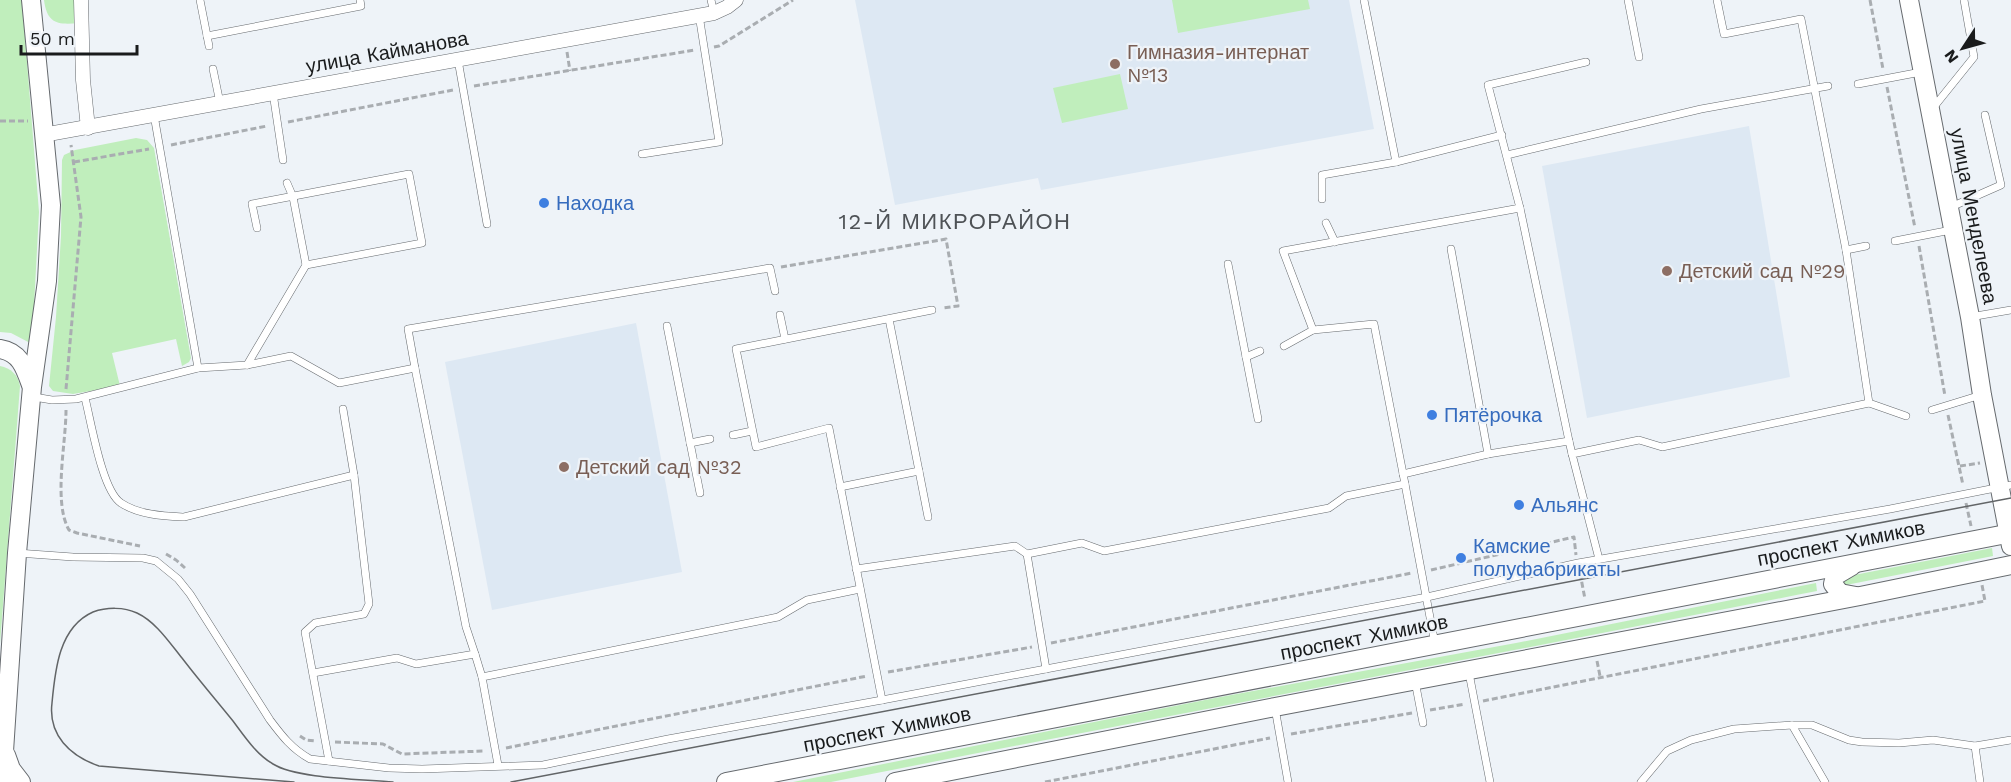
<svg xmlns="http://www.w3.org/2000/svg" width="2011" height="782" viewBox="0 0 2011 782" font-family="'Work Sans',sans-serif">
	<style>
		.built { fill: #dde8f3 }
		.green { fill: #c0eebc }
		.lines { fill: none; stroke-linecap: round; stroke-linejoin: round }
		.lane-casing { stroke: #666a6e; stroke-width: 8 }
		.street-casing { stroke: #666a6e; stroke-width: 15 }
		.secondary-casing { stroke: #666a6e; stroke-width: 20 }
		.path { stroke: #a9adb1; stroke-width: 3; stroke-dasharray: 6 3; stroke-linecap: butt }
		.lane { stroke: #fff; stroke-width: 7 }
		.street { stroke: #fff; stroke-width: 14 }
		.secondary { stroke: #fff; stroke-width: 18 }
		.tram { stroke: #626567; stroke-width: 1.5 }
		.education-dot { fill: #8d6e63; stroke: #eef3f8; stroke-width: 2 }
		.shop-dot { fill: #3f7fe0; stroke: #eef3f8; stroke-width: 2 }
		.labels { text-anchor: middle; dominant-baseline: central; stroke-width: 4.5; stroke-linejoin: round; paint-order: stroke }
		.street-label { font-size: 20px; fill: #191b1c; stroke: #eef3f8 }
		.education-label { font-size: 20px; fill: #785e54; stroke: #eef3f8; text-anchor: start }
		.shop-label { font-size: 20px; fill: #366cbe; stroke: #eef3f8; text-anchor: start }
		.quarter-label { font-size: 22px; letter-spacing: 1.5px; fill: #4e5256; stroke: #eef3f8 }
	</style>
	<rect width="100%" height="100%" fill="#eef3f8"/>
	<g class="built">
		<polygon points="855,0 1349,0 1374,129 1041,190 1038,178 895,205"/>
		<polygon points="1749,126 1790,377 1587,418 1542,166"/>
		<polygon points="636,323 682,572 492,610 445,362"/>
	</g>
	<g class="green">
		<polygon points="0,0 22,0 39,212 32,344 11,333 0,332"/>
		<path d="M 44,0 L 77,0 L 79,23 C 58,25 47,24 44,0 Z"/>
		<polygon points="1172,0 1308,0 1310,9 1178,33"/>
		<polygon points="1120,74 1128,109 1062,123 1053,88"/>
		<polygon points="136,138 147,140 154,148 191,358 189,362 182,366 176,339 112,353 120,386 73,394 53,391 49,386 56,317 61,236 62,160 64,155 75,150"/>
		<path d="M 0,366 C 11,368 18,375 20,386 L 0,644 Z"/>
		<polygon points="1992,548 1993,556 1846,585 1843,583 1842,579 1844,577"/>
		<path d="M 1816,583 L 1817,591 C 1489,656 1159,717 831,782 L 793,782 L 1215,698 L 1516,643 Z"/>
	</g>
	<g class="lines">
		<defs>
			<g id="lane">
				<polyline points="200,0 209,46"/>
				<polyline points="711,0 714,13"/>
				<polyline points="1364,0 1396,162"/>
				<polyline points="1628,0 1639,57"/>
				<polyline points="1717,0 1724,34 1801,19 1846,250 1869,403 1906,416"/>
				<polyline points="207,36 361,6 360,0"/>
				<polyline points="458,60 487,224"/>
				<polyline points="213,69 220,103"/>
				<polyline points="1858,84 1921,72"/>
				<polyline points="273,93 283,160"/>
				<polyline points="1933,108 1974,57 1964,0"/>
				<polyline points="154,115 198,368"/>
				<polyline points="642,154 719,142 699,15"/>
				<polyline points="1507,155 1701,109 1828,86"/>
				<polyline points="1322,199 1322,175 1396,162 1502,135"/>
				<polyline points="1951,207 2001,185 1985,115"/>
				<polyline points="1520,208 1569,441"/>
				<polyline points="1326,223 1335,242"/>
				<polyline points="257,228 252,204 409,174 422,243 306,265"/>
				<polyline points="1895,241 1951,230"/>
				<polyline points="1451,249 1488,454"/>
				<polyline points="1846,250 1866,246"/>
				<polyline points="1228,264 1258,419"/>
				<polyline points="780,315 785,339"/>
				<polyline points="1970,317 2011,310"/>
				<polyline points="667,326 700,493"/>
				<polyline points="1284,346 1313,330"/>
				<polyline points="1246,357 1260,351"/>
				<polyline points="247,365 306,265 293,197 287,183"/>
				<polyline points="415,368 408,329 770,268 775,291"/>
				<polyline points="34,397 52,400 76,399 198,368 247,365 291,356 339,383 415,368 466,627 475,654 416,664 397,658 313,673"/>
				<path d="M 85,398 C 91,421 102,491 121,503 C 139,515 164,516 184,517 L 354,475"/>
				<polyline points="1932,410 1981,395"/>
				<polyline points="733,435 752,431"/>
				<polyline points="690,443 710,439"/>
				<polyline points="919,471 928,517"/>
				<polyline points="1403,474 1488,454 1569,441 1572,454"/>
				<polyline points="1405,484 1374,324 1313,330 1283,251 1520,208 1488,85 1586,62"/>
				<polyline points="840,487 919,471 889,319"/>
				<path d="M 17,553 L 73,557 L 143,558 L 156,561 L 178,579 L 190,594 L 270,720 C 282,736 292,749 310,759 L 389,768 L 422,769 L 543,765 L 668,739 L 882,700 L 1427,597 L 1578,563 L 1890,509 L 2011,485"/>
				<polyline points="1027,554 1046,669"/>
				<polyline points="1599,559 1572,454 1639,440 1662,447 1869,403"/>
				<polyline points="856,569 1015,546 1027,554 1082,543 1104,551 1329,508 1346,496 1405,484 1435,644"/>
				<polyline points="475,654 482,677"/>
				<polyline points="1469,673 1490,782"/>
				<polyline points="1415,681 1423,723"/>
				<polyline points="882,700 829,428 756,447 736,349 932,310"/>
				<polyline points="1275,708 1288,782"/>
				<polyline points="1792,725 1812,725 1849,740 1862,742 1899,743 1933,740 1975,746"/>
				<polyline points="329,761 305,632 315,623 364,614 369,604 354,475 343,409"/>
				<polyline points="498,765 482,677 778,617 807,600 860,589"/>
				<polyline points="1641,782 1667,751 1691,740 1734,729 1792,725 1825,782"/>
				<polyline points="1980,782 1975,746 2011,740"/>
			</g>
			<g id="street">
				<polyline points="81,0 83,80 88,128"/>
				<polyline points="43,135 714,13 727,7 736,0"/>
			</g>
			<g id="secondary">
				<polyline points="1909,0 1970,317 1982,395 2011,546"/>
				<path d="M 0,349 C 20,352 25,368 31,385"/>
				<polyline points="1852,566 1835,576 1833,584 1840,593 1856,596"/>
				<polyline points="6,755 11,769 21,782"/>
				<polyline points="2,782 17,553 32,387 47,281 51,205 31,0"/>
				<polyline points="726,782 2011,533"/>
				<polyline points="895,782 1275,707 1860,596 2011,565"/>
			</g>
		</defs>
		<use href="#lane" class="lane-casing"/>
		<use href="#street" class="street-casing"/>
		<use href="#secondary" class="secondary-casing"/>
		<g class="path">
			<polyline points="1870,0 1883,69"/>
			<polyline points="714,47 719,46 793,0"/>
			<polyline points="567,52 570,71"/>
			<polyline points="474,86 695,50"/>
			<polyline points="1887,87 1915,228"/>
			<polyline points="0,121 28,121"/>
			<polyline points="288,122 453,90"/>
			<polyline points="171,145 267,126"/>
			<polyline points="74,162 149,149"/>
			<polyline points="1919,246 1945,396"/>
			<polyline points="781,267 946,239 958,306 943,308"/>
			<polyline points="66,389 81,217 71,145"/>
			<path d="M 66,410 C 66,444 53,502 69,530 L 77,533 L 140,546"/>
			<polyline points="1948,415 1963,485"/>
			<polyline points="1960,466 1980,463"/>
			<polyline points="1966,503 1971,526"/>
			<polyline points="166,554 176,560 185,568"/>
			<polyline points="1431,570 1574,537 1576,555"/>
			<polyline points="1580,573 1585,599"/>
			<polyline points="1051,643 1412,573"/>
			<polyline points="1597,661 1600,676"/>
			<polyline points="888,672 1032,647"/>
			<polyline points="1483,701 1985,601 1982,585"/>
			<polyline points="1430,710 1465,704"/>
			<polyline points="1291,734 1412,713"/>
			<polyline points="300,736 306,740 316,741"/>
			<polyline points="335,742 383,744 402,754 484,751"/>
			<polyline points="506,748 867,676"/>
			<polyline points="1045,782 1270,738"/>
		</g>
		<use href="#lane" class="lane"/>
		<use href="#street" class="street"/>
		<use href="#secondary" class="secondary"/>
		<g class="tram">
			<path d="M 294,782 L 99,766 C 70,756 48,735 52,703 C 55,670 59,627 93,612 C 107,607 124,607 137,613 C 156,622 169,642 182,658 C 198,679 216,700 233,721 C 245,737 256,754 273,764 C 297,779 363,779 393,782"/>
			<polyline points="511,782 2011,498"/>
		</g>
	</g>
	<g class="education-dot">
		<circle cx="1115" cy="64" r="6"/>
		<circle cx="1667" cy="271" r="6"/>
		<circle cx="564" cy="467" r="6"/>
	</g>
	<g class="shop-dot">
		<circle cx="544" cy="203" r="6"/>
		<circle cx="1432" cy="415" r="6"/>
		<circle cx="1519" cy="505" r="6"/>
		<circle cx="1461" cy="558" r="6"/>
	</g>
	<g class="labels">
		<g class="street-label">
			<text transform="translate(387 52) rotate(-10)">улица Кайманова</text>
			<text transform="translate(1974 216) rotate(79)">улица Менделеева</text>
			<text transform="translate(1841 543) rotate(-11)">проспект Химиков</text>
			<text transform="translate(1364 637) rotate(-11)">проспект Химиков</text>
			<text transform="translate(887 729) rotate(-11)">проспект Химиков</text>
		</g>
		<g class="education-label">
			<text x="1127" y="52">Гимназия-интернат<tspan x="1127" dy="23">№13</tspan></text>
			<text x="1679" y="271">Детский сад №29</text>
			<text x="576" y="467">Детский сад №32</text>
		</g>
		<g class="shop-label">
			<text x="556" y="203">Находка</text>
			<text x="1444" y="415">Пятёрочка</text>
			<text x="1531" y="505">Альянс</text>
			<text x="1473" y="546">Камские<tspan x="1473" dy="23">полуфабрикаты</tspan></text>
		</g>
		<g class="quarter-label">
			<text x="955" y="221">12-Й МИКРОРАЙОН</text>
		</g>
	</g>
	<g transform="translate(1963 48) rotate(234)" stroke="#eef3f8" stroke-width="4.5" paint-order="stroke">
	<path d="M0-4.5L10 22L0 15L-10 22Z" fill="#191b1c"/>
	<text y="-9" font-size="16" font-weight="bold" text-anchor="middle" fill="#191b1c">N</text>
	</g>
	<path d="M21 45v9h116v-9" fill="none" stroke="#191b1c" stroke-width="3"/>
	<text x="30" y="45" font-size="18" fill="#191b1c" stroke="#eef3f8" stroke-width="4.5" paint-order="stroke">50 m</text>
</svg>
